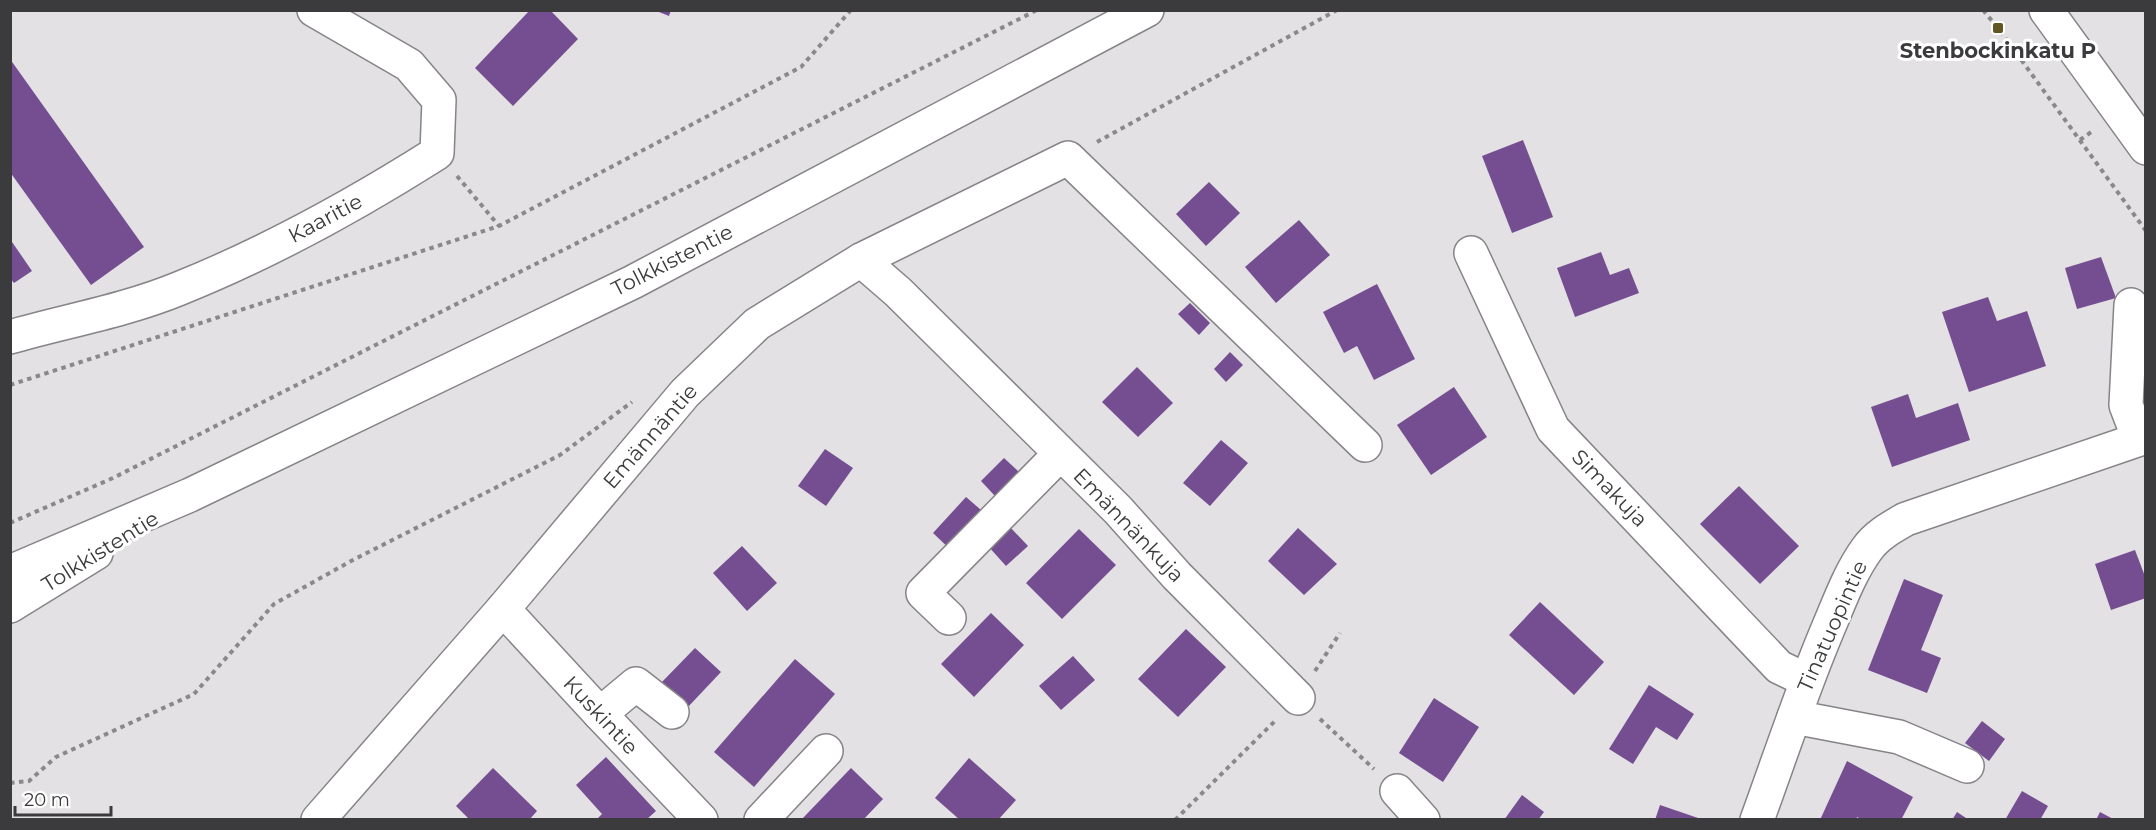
<svg xmlns="http://www.w3.org/2000/svg" width="2156" height="830" viewBox="0 0 2156 830" font-family="Montserrat,sans-serif">
	<style>
		.building { fill: #754e91 }
		.lines { fill: none; stroke-linecap: round; stroke-linejoin: round }
		.minor-casing { stroke: #868488; stroke-width: 36 }
		.path { stroke: #89888a; stroke-width: 4; stroke-dasharray: 4.5 4.5; stroke-linecap: butt }
		.minor { stroke: #fff; stroke-width: 33 }
		.poi-dot { fill: #5f5623; stroke: #fff; stroke-width: 2 }
		.labels { text-anchor: middle; dominant-baseline: central; stroke-width: 6; stroke-linejoin: round; paint-order: stroke }
		.poi-label { font-size: 21px; font-weight: bold; fill: #3b3a3c; stroke: #fff }
		.street-label { font-size: 21px; fill: #3b3a3c; stroke: #fff }
	</style>
	<rect width="100%" height="100%" fill="#e3e1e4"/>
	<g class="building">
		<polygon points="530,10 550,10 578,39 513,106 475,68"/>
		<polygon points="654,10 671,10 669,16"/>
		<polygon points="10,59 144,247 91,285 10,172"/>
		<polygon points="1523,140 1553,217 1512,233 1482,156"/>
		<polygon points="1209,182 1240,213 1206,246 1176,214"/>
		<polygon points="1299,220 1330,255 1276,303 1245,267"/>
		<polygon points="10,239 32,271 14,283 10,278"/>
		<polygon points="1601,252 1610,275 1629,268 1639,293 1575,317 1557,268"/>
		<polygon points="2101,257 2116,298 2077,309 2065,268"/>
		<polygon points="1377,284 1415,359 1374,380 1357,346 1344,353 1323,312"/>
		<polygon points="1988,297 1997,321 2027,311 2046,366 1969,392 1942,312"/>
		<polygon points="1190,303 1210,323 1199,335 1178,314"/>
		<polygon points="1230,352 1243,365 1226,382 1214,369"/>
		<polygon points="1137,367 1173,403 1138,437 1102,402"/>
		<polygon points="1454,387 1487,437 1431,475 1397,425"/>
		<polygon points="1908,394 1916,418 1958,403 1970,440 1892,467 1871,407"/>
		<polygon points="1221,440 1248,463 1210,506 1183,483"/>
		<polygon points="825,449 853,468 826,506 798,486"/>
		<polygon points="1004,458 1019,472 995,496 981,481"/>
		<polygon points="1739,486 1799,546 1760,584 1700,524"/>
		<polygon points="966,497 988,516 954,553 933,533"/>
		<polygon points="1009,526 1028,546 1006,566 988,546"/>
		<polygon points="1298,528 1337,564 1304,595 1268,561"/>
		<polygon points="1079,529 1116,565 1062,619 1026,583"/>
		<polygon points="742,546 777,583 747,611 713,573"/>
		<polygon points="2135,550 2146,579 2146,598 2111,610 2095,564"/>
		<polygon points="1904,579 1943,595 1921,650 1941,658 1927,693 1868,670"/>
		<polygon points="1540,602 1604,662 1574,695 1509,635"/>
		<polygon points="991,613 1024,645 974,697 941,664"/>
		<polygon points="1186,629 1226,667 1178,717 1138,679"/>
		<polygon points="695,648 721,672 687,708 661,683"/>
		<polygon points="1073,656 1095,680 1061,710 1039,686"/>
		<polygon points="795,659 835,694 754,787 714,752"/>
		<polygon points="1649,685 1694,714 1677,740 1656,727 1633,764 1609,749"/>
		<polygon points="1434,698 1479,727 1443,782 1399,753"/>
		<polygon points="1982,721 2005,739 1989,761 1965,743"/>
		<polygon points="606,757 656,811 646,820 596,820 602,814 576,785"/>
		<polygon points="969,758 1016,800 998,820 960,820 935,798"/>
		<polygon points="1847,761 1913,797 1901,820 1863,820 1857,817 1856,820 1820,820"/>
		<polygon points="493,768 537,811 529,820 470,820 456,806"/>
		<polygon points="851,768 883,799 863,820 801,820"/>
		<polygon points="2022,791 2048,806 2040,820 2005,820"/>
		<polygon points="1522,795 1544,812 1538,820 1504,820"/>
		<polygon points="1660,805 1701,819 1701,820 1655,820"/>
		<polygon points="1957,812 1969,820 1952,820"/>
		<polygon points="2100,812 2115,820 2096,820"/>
	</g>
	<g class="lines">
		<defs>
			<g id="minor">
				<polyline points="2046,10 2146,148"/>
				<polyline points="1471,253 1553,429 1779,667 1806,680"/>
				<polyline points="861,260 898,292 1118,510 1177,576 1298,698"/>
				<polyline points="2131,305 2126,405 2139,439"/>
				<path d="M 10,337 C 66,321 124,311 178,289 C 268,253 355,205 437,153 L 439,100 L 409,65 L 314,10"/>
				<polyline points="10,572 190,495 633,282 1147,10"/>
				<polyline points="10,606 96,553"/>
				<polyline points="503,609 600,714 701,820"/>
				<polyline points="949,618 923,593 1060,454"/>
				<polyline points="600,714 636,684 672,712"/>
				<polyline points="1794,717 1899,737 1967,766"/>
				<polyline points="1397,791 1423,820"/>
				<polyline points="318,820 503,609 685,393 757,324 861,260 1068,158 1365,445"/>
				<polyline points="761,820 826,751"/>
				<path d="M 1757,820 C 1780,757 1801,693 1827,631 C 1839,603 1849,574 1867,549 C 1877,535 1892,527 1906,519 L 2146,437"/>
			</g>
		</defs>
		<use href="#minor" class="minor-casing"/>
		<g class="path">
			<polyline points="1983,10 1998,28 2146,231"/>
			<polyline points="2080,140 2094,130"/>
			<polyline points="1097,142 1337,10"/>
			<polyline points="457,176 499,226"/>
			<polyline points="10,385 499,226 801,67 851,10"/>
			<polyline points="10,523 113,478 1037,10"/>
			<polyline points="1315,671 1340,633"/>
			<polyline points="1320,719 1374,769"/>
			<polyline points="10,783 29,781 56,757 194,694 274,604 351,561 560,455 632,402"/>
			<polyline points="1175,820 1275,721"/>
		</g>
		<use href="#minor" class="minor"/>
	</g>
	<rect class="poi-dot" x="1992" y="22" width="12" height="12" rx="3"/>
	<g class="labels">
		<g class="poi-label">
			<text x="1998" y="50">Stenbockinkatu P</text>
		</g>
		<g class="street-label">
			<text transform="translate(325 218) rotate(-28)">Kaaritie</text>
			<text transform="translate(672 260) rotate(-27)">Tolkkistentie</text>
			<text transform="translate(650 436) rotate(-49)">Emännäntie</text>
			<text transform="translate(1610 488) rotate(46)">Simakuja</text>
			<text transform="translate(1129 525) rotate(46)">Emännänkuja</text>
			<text transform="translate(100 551) rotate(-32)">Tolkkistentie</text>
			<text transform="translate(1832 626) rotate(-66)">Tinatuopintie</text>
			<text transform="translate(601 715) rotate(47)">Kuskintie</text>
		</g>
	</g>
	<rect width="2156" height="830" fill="none" stroke="#3b3a3c" stroke-width="24"/>
	<path d="M15 806v9h96v-9" fill="none" stroke="#3b3a3c" stroke-width="3"/>
	<text x="24" y="806" font-size="18" fill="#3b3a3c" stroke="#ffffff" stroke-width="4.5" paint-order="stroke">20 m</text>
</svg>
